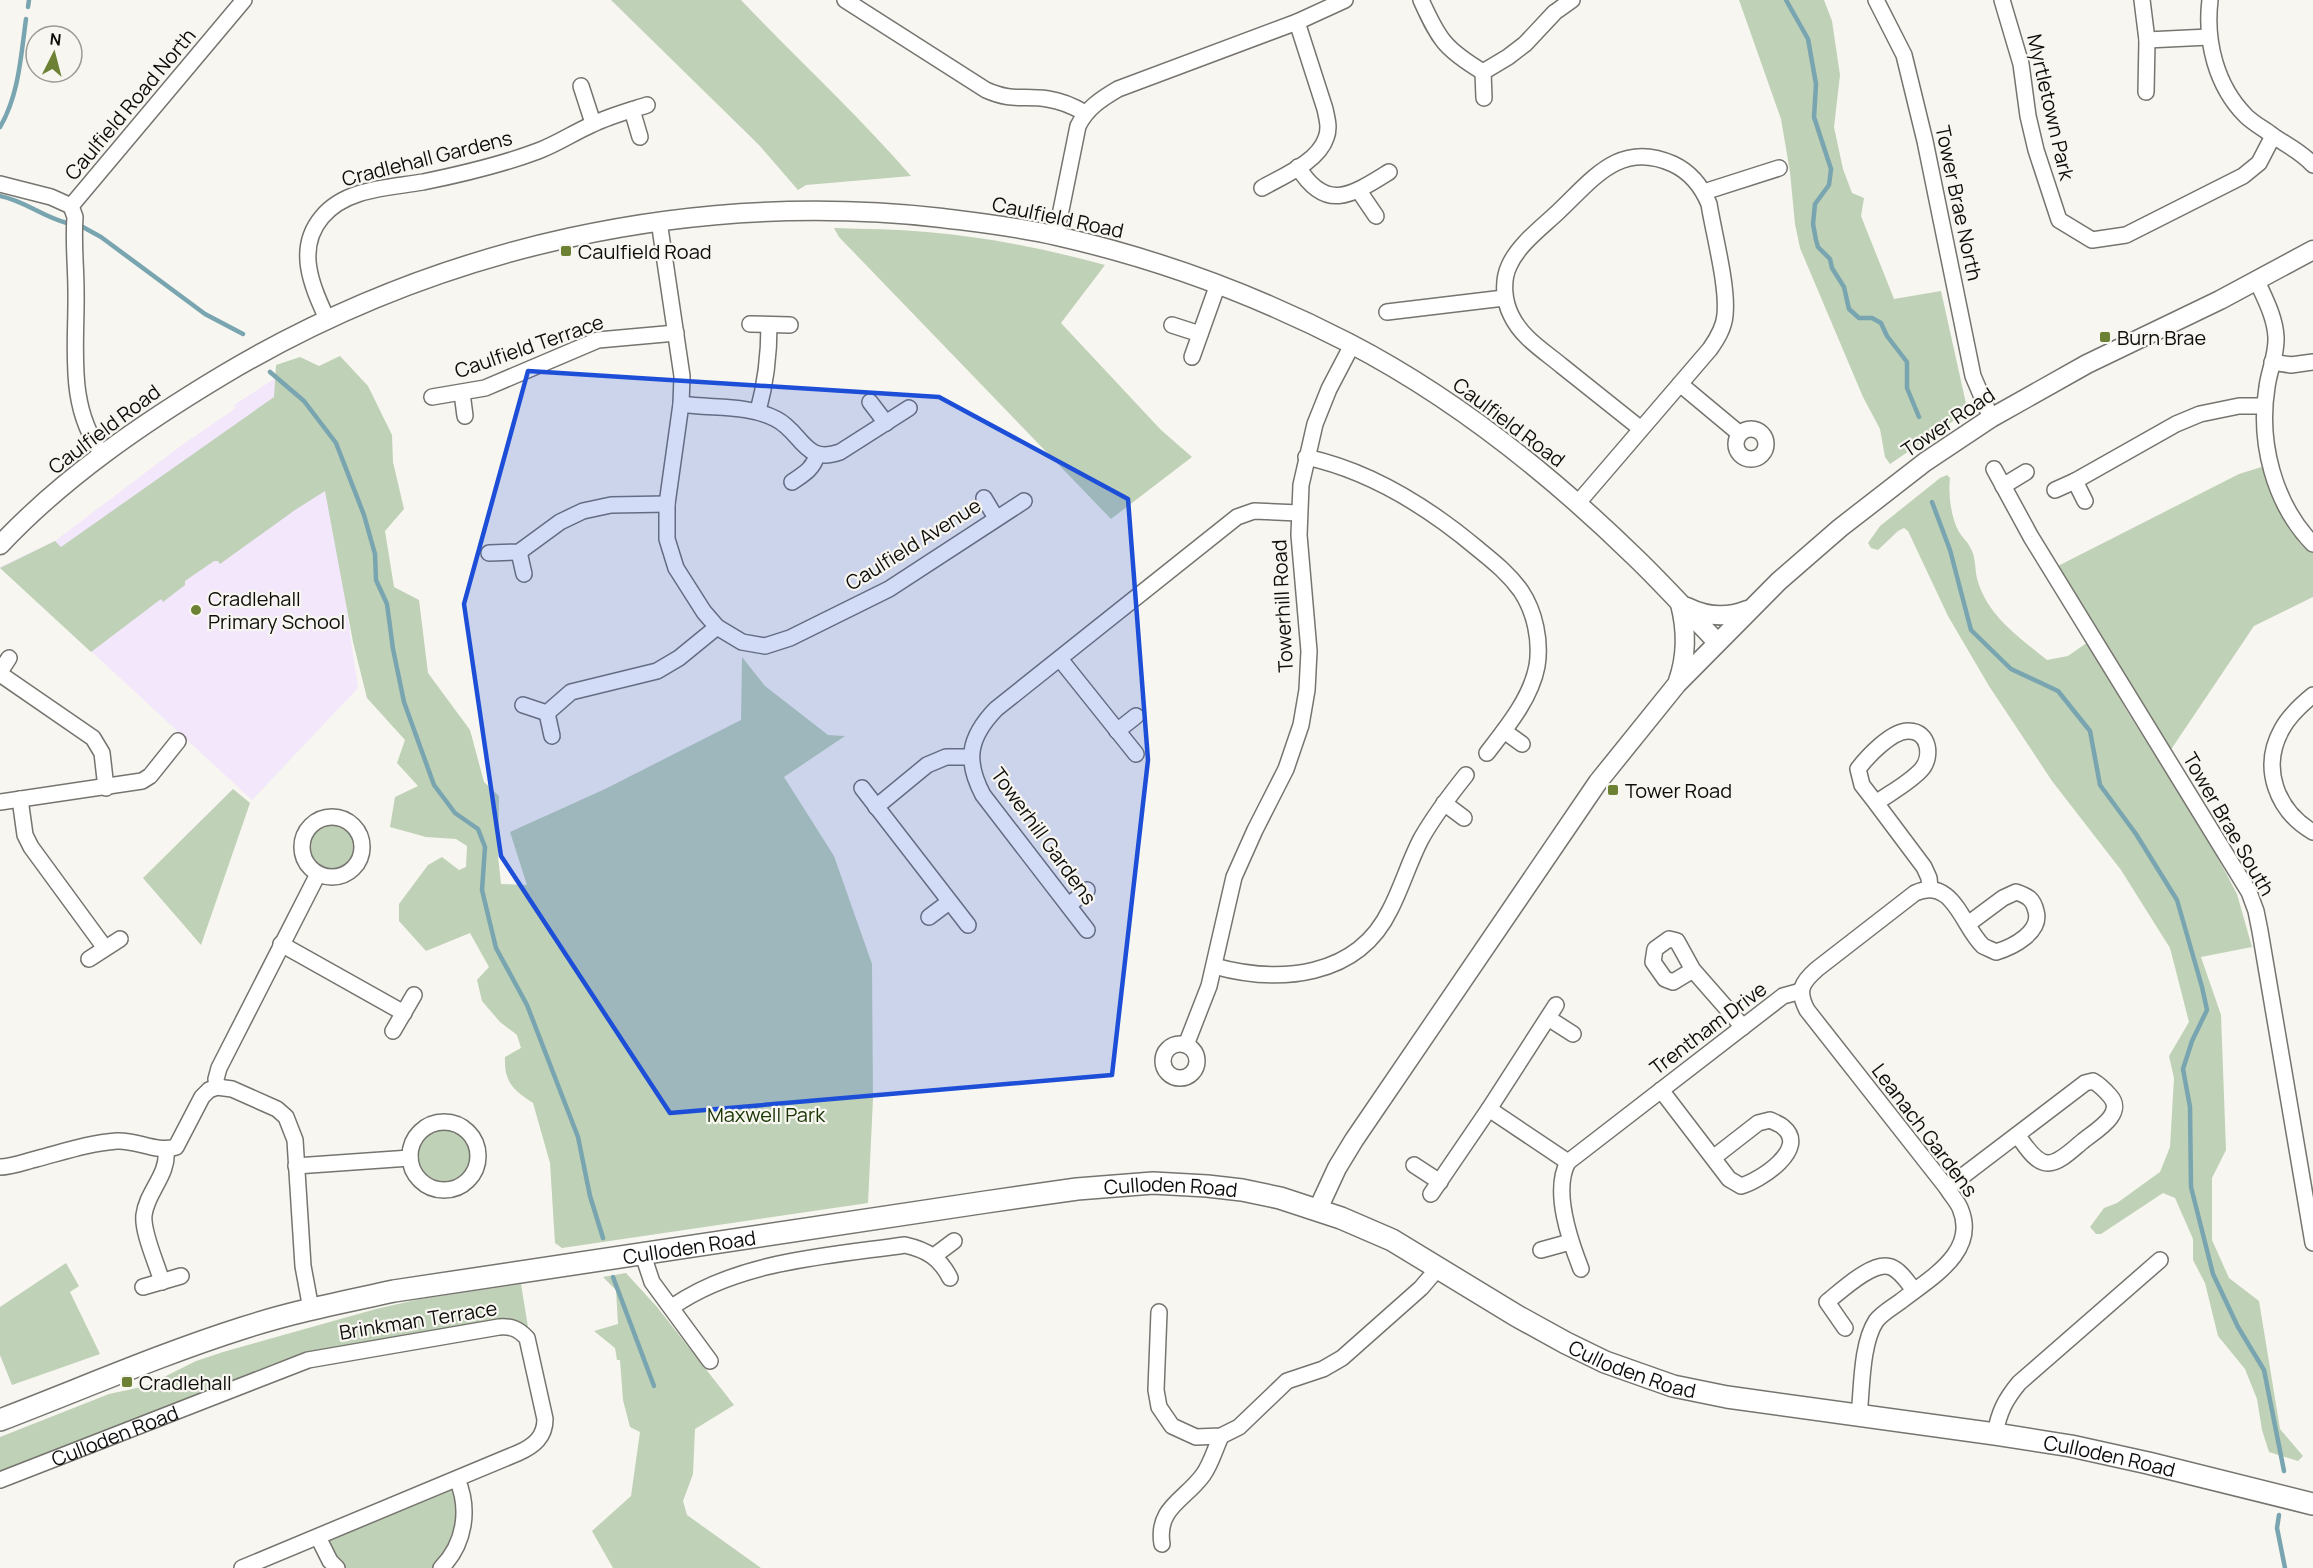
<svg xmlns="http://www.w3.org/2000/svg" width="2313" height="1568" viewBox="0 0 2313 1568" font-family="Manrope,sans-serif">
	<style>
		.education { fill: #f3e7fb }
		.green { fill: #bfd1b6 }
		.lines { fill: none; stroke-linecap: round; stroke-linejoin: round }
		.stream { stroke: #79a5b1; stroke-width: 4.5 }
		.minor-casing { stroke: #76746f; stroke-width: 18 }
		.tertiary-casing { stroke: #76746f; stroke-width: 21 }
		.secondary-casing { stroke: #76746f; stroke-width: 24 }
		.minor { stroke: #fff; stroke-width: 15 }
		.tertiary { stroke: #fff; stroke-width: 18 }
		.secondary { stroke: #fff; stroke-width: 21 }
		.marked { fill: #1d4ed8; fill-opacity: 0.2; stroke: #1d4ed8; stroke-width: 4.5; stroke-linejoin: round }
		.poi-dot { fill: #6c8133; stroke: #f8f6f0; stroke-width: 2 }
		.labels { text-anchor: middle; dominant-baseline: central; stroke-width: 4.5; stroke-linejoin: round; paint-order: stroke }
		.street-label { font-size: 20px; fill: #0e0d0b; stroke: #f8f6f0 }
		.poi-label { font-size: 20px; fill: #0e0d0b; stroke: #f8f6f0; text-anchor: start }
		.park-label { font-size: 20px; fill: #193403; stroke: #f8f6f0 }
	</style>
	<rect width="100%" height="100%" fill="#f8f6f0"/>
	<polygon class="education" points="274,379 322,441 358,688 252,800 0,567 55,541 182,445 236,408 234,405"/>
	<g class="green">
		<path d="M 611,0 L 741,0 C 798,60 857,114 911,176 L 806,185 L 798,190 L 759,145 Z"/>
		<polygon points="1739,0 1824,0 1832,21 1840,75 1834,127 1843,169 1852,193 1864,198 1861,216 1894,299 1941,291 1967,408 1965,413 1890,464 1885,457 1880,429 1863,397 1800,248 1795,224 1790,172 1781,119"/>
		<path d="M 834,228 C 865,229 896,229 927,232 C 987,237 1046,249 1105,265 L 1061,323 L 1161,430 L 1192,457 L 1111,519 L 839,237 Z"/>
		<path d="M 340,356 L 368,386 L 392,435 L 393,462 L 404,509 L 385,531 L 394,587 L 419,600 L 428,673 L 470,730 L 484,782 L 499,796 L 498,856 L 501,884 L 527,885 L 510,832 L 605,789 L 741,720 L 742,657 L 765,686 L 828,735 L 845,736 L 784,777 L 834,856 L 872,964 L 873,1099 L 868,1203 L 562,1248 L 555,1243 L 550,1163 L 533,1103 C 513,1090 504,1082 505,1057 L 521,1048 L 517,1035 L 500,1022 L 482,1001 L 477,980 L 489,967 L 470,933 L 426,951 L 399,921 L 399,904 L 428,865 L 442,857 L 459,870 L 466,867 L 467,846 L 456,839 L 426,837 L 390,827 L 395,797 L 418,786 L 397,763 L 405,740 L 367,698 L 353,642 L 325,491 L 295,510 L 220,564 L 218,561 L 214,561 L 185,581 L 185,585 L 163,602 L 161,599 L 91,652 L 0,568 L 55,541 L 61,547 L 274,397 L 276,365 L 300,357 L 319,366 Z"/>
		<polygon points="2268,465 2313,549 2313,597 2254,626 2170,751 2054,568 2239,474"/>
		<path d="M 1947,475 L 1950,478 C 1948,493 1951,518 1959,532 C 1962,537 1967,541 1970,547 C 1977,559 1974,570 1978,582 C 1989,617 2020,638 2047,660 L 2068,656 L 2088,642 L 2127,711 L 2210,843 L 2237,894 L 2252,947 L 2201,957 L 2221,1015 L 2226,1150 L 2212,1178 L 2212,1240 L 2229,1278 L 2259,1301 L 2280,1429 L 2303,1456 L 2298,1461 L 2269,1452 L 2262,1430 L 2257,1399 L 2245,1369 L 2218,1336 L 2205,1283 L 2193,1260 L 2193,1239 L 2175,1198 L 2163,1193 L 2101,1234 L 2096,1234 L 2090,1227 L 2104,1208 L 2117,1203 L 2160,1172 L 2170,1147 L 2174,1078 L 2169,1056 L 2189,1022 L 2170,948 L 2121,870 L 2052,781 L 1989,686 L 1948,616 L 1908,531 L 1904,528 L 1898,531 L 1878,550 L 1871,548 L 1868,543 L 1880,526 L 1940,478 Z"/>
		<polygon points="233,789 250,803 201,945 143,878"/>
		<circle cx="332" cy="847" r="23"/>
		<circle cx="444" cy="1155" r="26"/>
		<polygon points="66,1263 79,1286 70,1292 100,1354 12,1385 0,1355 0,1307"/>
		<polygon points="626,1273 657,1307 734,1405 695,1429 693,1474 683,1501 687,1515 761,1568 613,1568 592,1531 631,1496 640,1432 630,1427 623,1400 620,1360 617,1360 615,1348 594,1331 618,1324 616,1290 603,1277"/>
		<polygon points="521,1284 528,1327 515,1322 503,1321 311,1352 0,1474 0,1437 109,1394 146,1386 196,1361 223,1352 376,1309 420,1299"/>
		<polygon points="450,1488 455,1489 458,1534 436,1568 344,1568 334,1558 328,1542 330,1539"/>
	</g>
	<g class="lines">
		<g class="stream">
			<polyline points="1786,0 1808,39 1816,84 1814,117 1831,169 1829,185 1815,204 1813,224 1816,240 1818,247 1830,259 1832,268 1844,287 1849,309 1859,318 1872,318 1881,323 1887,336 1907,362 1907,388 1919,417"/>
			<polyline points="28,7 29,0"/>
			<path d="M 0,127 C 19,95 21,55 26,19"/>
			<path d="M 0,196 C 25,201 43,217 67,223"/>
			<polyline points="81,226 101,237 205,314 243,334"/>
			<polyline points="270,372 304,401 336,443 364,515 375,554 376,580 387,604 393,649 404,702 434,785 455,813 478,829 485,847 482,890 496,948 527,1005 578,1137 590,1196 603,1238"/>
			<polyline points="1932,502 1950,550 1971,630 2011,669 2058,691 2090,731 2100,785 2136,834 2177,900 2202,987 2207,1010 2192,1041 2183,1069 2190,1107 2191,1187 2213,1274 2238,1327 2264,1370 2284,1471"/>
			<polyline points="613,1277 654,1386"/>
			<polyline points="2279,1515 2277,1528 2285,1568"/>
		</g>
		<defs>
			<g id="minor">
				<path d="M 845,0 L 986,90 C 1013,102 1023,95 1048,99 C 1062,101 1073,106 1085,113"/>
				<path d="M 1421,0 C 1439,40 1445,49 1483,72 L 1508,57 L 1525,44 L 1555,12"/>
				<polyline points="1876,0 1904,55 1925,141 1973,376 1991,418"/>
				<polyline points="2002,0 2021,64 2028,116 2036,150 2059,220 2092,240 2126,235 2243,176 2259,163 2273,136"/>
				<polyline points="2142,0 2147,40 2146,92"/>
				<path d="M 2210,0 C 2205,41 2216,86 2246,116 C 2253,123 2264,129 2272,135 C 2286,145 2302,152 2313,165"/>
				<polyline points="1558,10 1572,0"/>
				<polyline points="2147,40 2209,37"/>
				<polyline points="1483,72 1484,98"/>
				<polyline points="581,86 593,123"/>
				<polyline points="632,110 640,137"/>
				<path d="M 1298,167 C 1326,213 1352,195 1389,172"/>
				<polyline points="0,184 51,197 71,206"/>
				<path d="M 1262,188 C 1283,176 1318,162 1326,138 C 1330,128 1327,119 1325,109 L 1297,22"/>
				<polyline points="1359,191 1376,216"/>
				<polyline points="1704,192 1779,168"/>
				<polyline points="71,206 244,0"/>
				<path d="M 71,206 L 75,217 C 73,242 76,266 76,291 C 77,348 66,406 103,455"/>
				<polyline points="659,221 682,376 681,404 667,504 667,539 676,568 704,612 717,627 742,642 765,646 790,638 889,589 1024,501"/>
				<path d="M 1056,235 L 1078,126 C 1087,108 1101,99 1118,89 L 1297,22 L 1345,0"/>
				<path d="M 2257,281 C 2265,299 2275,317 2276,337 C 2277,354 2269,371 2267,387 C 2258,442 2274,504 2313,544"/>
				<polyline points="1387,312 1504,298"/>
				<path d="M 327,319 C 312,286 295,249 322,217 C 346,188 389,188 423,182 C 462,174 501,165 538,151 C 557,144 573,133 591,125 C 609,116 628,111 647,105"/>
				<polyline points="750,324 790,325"/>
				<polyline points="1172,325 1200,334"/>
				<polyline points="1192,357 1218,284"/>
				<polyline points="2272,362 2291,365 2313,362"/>
				<polyline points="1680,384 1740,434"/>
				<polyline points="462,393 465,416"/>
				<polyline points="432,397 485,388 598,340 676,333"/>
				<polyline points="870,402 886,423"/>
				<path d="M 681,404 C 712,409 747,404 776,419 C 802,432 804,465 840,452 L 909,408"/>
				<path d="M 758,411 C 766,382 769,355 769,325"/>
				<circle cx="1751" cy="444" r="15"/>
				<path d="M 1306,457 C 1371,471 1428,507 1478,549 C 1494,562 1509,574 1521,591 C 1535,612 1541,641 1537,666 C 1531,698 1507,727 1487,753"/>
				<polyline points="1994,469 2031,537 2249,892 2256,911 2260,931 2313,1243"/>
				<polyline points="2075,481 2085,501"/>
				<path d="M 792,482 C 804,474 813,469 817,455"/>
				<polyline points="2003,486 2026,472"/>
				<polyline points="2055,490 2075,481 2176,424 2200,414 2239,406 2264,406"/>
				<polyline points="984,498 996,518"/>
				<path d="M 1577,504 L 1710,349 C 1717,339 1724,328 1725,315 C 1728,286 1714,235 1709,204 C 1702,187 1690,172 1673,164 C 1620,140 1593,179 1558,212 C 1541,228 1518,245 1509,266 C 1502,281 1504,301 1511,315 C 1521,337 1544,351 1562,366 C 1588,387 1615,408 1641,429"/>
				<polyline points="519,552 524,574"/>
				<polyline points="489,553 519,552 560,522 583,511 611,505 667,504"/>
				<polyline points="1060,659 1136,754"/>
				<polyline points="0,672 9,658"/>
				<polyline points="0,674 93,738 102,753 106,788"/>
				<path d="M 2313,695 C 2302,704 2289,716 2282,729 C 2260,768 2277,811 2313,832"/>
				<polyline points="523,705 547,713 571,692 657,671 679,658 717,627"/>
				<polyline points="547,713 552,736"/>
				<polyline points="1117,731 1136,716"/>
				<polyline points="1504,731 1522,744"/>
				<polyline points="862,788 968,925"/>
				<polyline points="20,799 25,835 31,847 105,948"/>
				<polyline points="0,802 142,781 150,776 178,741"/>
				<polyline points="1444,803 1464,818"/>
				<path d="M 1876,803 L 1862,785 L 1858,769 C 1867,757 1892,730 1909,731 C 1929,731 1933,757 1921,770 C 1909,783 1890,793 1876,803 L 1924,867 L 1929,878 L 1930,888"/>
				<polyline points="876,807 927,765 946,757 970,757"/>
				<circle cx="332" cy="847" r="30"/>
				<polyline points="1069,905 1087,890"/>
				<polyline points="929,917 949,902"/>
				<path d="M 1087,930 L 983,795 C 965,761 968,738 996,709 L 1237,517 L 1254,511 L 1299,513"/>
				<polyline points="281,944 404,1013"/>
				<polyline points="89,959 120,939"/>
				<path d="M 1214,966 C 1279,984 1357,978 1390,910 C 1402,887 1409,862 1421,839 C 1434,816 1450,795 1466,775"/>
				<polyline points="1693,970 1673,982 1665,979 1653,962 1655,949 1669,939 1677,941 1693,970 1743,1027"/>
				<polyline points="1548,1018 1573,1034"/>
				<polyline points="393,1031 414,995"/>
				<circle cx="1180" cy="1061" r="17"/>
				<polyline points="1186,1045 1209,986 1234,877 1255,830 1286,769 1301,725 1307,690 1309,651 1299,535 1301,485 1315,424 1329,389 1352,345"/>
				<polyline points="217,1087 216,1079 219,1068 318,874"/>
				<path d="M 1661,1090 L 1729,1179 L 1741,1186 C 1759,1181 1810,1149 1783,1127 C 1780,1124 1774,1122 1770,1120 L 1758,1123 L 1713,1158"/>
				<polyline points="1489,1109 1556,1005"/>
				<circle cx="444" cy="1156" r="34"/>
				<polyline points="1414,1165 1440,1182"/>
				<polyline points="296,1166 410,1158"/>
				<path d="M 0,1167 C 12,1167 24,1162 36,1159 C 63,1152 89,1143 117,1141 C 138,1140 155,1153 176,1147 L 202,1097 L 209,1090 L 217,1087 L 232,1089 L 277,1109 L 286,1117 L 295,1140 L 303,1266 L 311,1309"/>
				<path d="M 1947,1188 L 2085,1083 L 2093,1081 C 2100,1085 2104,1089 2110,1096 C 2126,1114 2095,1131 2083,1141 C 2074,1148 2060,1163 2048,1163 C 2035,1163 2025,1145 2018,1136"/>
				<polyline points="1431,1194 1489,1109 1568,1162"/>
				<polyline points="1541,1250 1570,1242"/>
				<polyline points="642,1252 652,1282 710,1361"/>
				<polyline points="934,1256 954,1241"/>
				<path d="M 1581,1269 C 1570,1241 1552,1191 1568,1162 L 1783,996 L 1801,991"/>
				<path d="M 162,1282 C 157,1264 142,1232 144,1215 C 147,1191 169,1175 166,1150"/>
				<polyline points="143,1287 181,1276"/>
				<path d="M 672,1307 C 738,1261 827,1256 905,1245 C 927,1250 940,1258 950,1278"/>
				<polyline points="1159,1312 1156,1390 1159,1407 1172,1426 1196,1437 1221,1436 1239,1427 1287,1381 1323,1369 1342,1358 1421,1288 1439,1267"/>
				<path d="M 1845,1328 L 1827,1302 C 1841,1291 1873,1260 1891,1267 C 1901,1271 1908,1283 1914,1290"/>
				<path d="M 1859,1416 C 1862,1389 1861,1344 1876,1321 C 1882,1313 1893,1307 1901,1301 C 1930,1278 1979,1252 1960,1208 C 1957,1201 1951,1195 1947,1188 L 1807,1010 C 1797,991 1801,983 1817,969 L 1915,893 C 1953,876 1962,926 1983,946 C 1987,948 1992,950 1996,952 C 2013,947 2042,932 2036,911 C 2033,899 2028,896 2016,892 L 2003,898 L 1968,924"/>
				<path d="M 1995,1434 C 1999,1412 2005,1400 2019,1383 L 2160,1260"/>
				<path id="s1" d="M 0,1480 L 308,1360 L 499,1327 C 512,1326 518,1329 527,1338 L 545,1419 C 545,1437 534,1446 518,1453 L 242,1568"/>
				<polyline points="318,1537 330,1561 337,1568"/>
				<path d="M 1162,1544 C 1156,1508 1185,1500 1203,1475 C 1211,1464 1215,1449 1221,1436"/>
				<path d="M 441,1568 C 465,1544 470,1509 457,1479"/>
			</g>
			<g id="tertiary">
				<path d="M 0,545 C 64,477 143,423 223,375 C 439,246 692,190 942,218 C 981,223 1019,227 1057,236 C 1159,259 1256,295 1349,343 C 1455,398 1551,475 1636,558 C 1664,585 1690,614 1717,642"/>
				<path d="M 1687,607 C 1707,617 1727,618 1747,610"/>
				<path d="M 1678,681 C 1687,655 1687,631 1680,604"/>
				<polyline points="1318,1209 1337,1168 1354,1140 1598,782 1677,684 1779,581 1840,528 1925,462 1991,418 2087,364 2220,300 2313,250"/>
			</g>
			<g id="secondary">
				<path id="s2" d="M 0,1420 C 81,1389 161,1354 243,1328 C 292,1312 343,1302 394,1291 L 986,1202 L 1077,1189 L 1153,1183 L 1207,1186 L 1242,1190 L 1280,1198 L 1341,1218 L 1392,1240 L 1517,1316 L 1566,1343 L 1605,1362 L 1673,1386 L 1727,1397 L 1995,1434 L 2071,1446 L 2148,1463 L 2313,1504"/>
			</g>
		</defs>
		<use href="#minor" class="minor-casing"/>
		<use href="#tertiary" class="tertiary-casing"/>
		<use href="#secondary" class="secondary-casing"/>
		<use href="#minor" class="minor"/>
		<use href="#tertiary" class="tertiary"/>
		<use href="#secondary" class="secondary"/>
	</g>
	<path class="marked" d="M 528,371 L 939,397 L 1128,499 L 1148,760 L 1112,1075 L 670,1113 L 501,856 L 464,604 Z"/>
	<g class="poi-dot">
		<rect x="560" y="245" width="12" height="12" rx="3"/>
		<rect x="2099" y="331" width="12" height="12" rx="3"/>
		<circle cx="196" cy="610" r="6"/>
		<rect x="1607" y="784" width="12" height="12" rx="3"/>
		<rect x="121" y="1376" width="12" height="12" rx="3"/>
	</g>
	<g class="labels">
		<g class="street-label">
			<text transform="translate(130 104) rotate(-50)">Caulfield Road North</text>
			<text transform="translate(2051 107) rotate(77)">Myrtletown Park</text>
			<text transform="translate(427 158) rotate(-14)">Cradlehall Gardens</text>
			<text transform="translate(1959 203) rotate(78)">Tower Brae North</text>
			<text transform="translate(1058 217) rotate(12)">Caulfield Road</text>
			<text transform="translate(529 346) rotate(-19)">Caulfield Terrace</text>
			<text transform="translate(1509 422) rotate(37)">Caulfield Road</text>
			<text transform="translate(1948 422) rotate(-34)">Tower Road</text>
			<text transform="translate(104 429) rotate(-37)">Caulfield Road</text>
			<text transform="translate(913 544) rotate(-32)">Caulfield Avenue</text>
			<text transform="translate(1282 606) rotate(-93)">Towerhill Road</text>
			<text transform="translate(2229 824) rotate(60)">Tower Brae South</text>
			<text transform="translate(1044 836) rotate(54)">Towerhill Gardens</text>
			<text transform="translate(1708 1028) rotate(-37)">Trentham Drive</text>
			<text transform="translate(1925 1130) rotate(53)">Leanach Gardens</text>
			<text stroke="none"><textPath href="#s2" startOffset="1200">Culloden Road</textPath></text>
			<text stroke="none"><textPath href="#s2" startOffset="714">Culloden Road</textPath></text>
			<text transform="translate(418 1320) rotate(-9)">Brinkman Terrace</text>
			<text stroke="none"><textPath href="#s2" startOffset="1704">Culloden Road</textPath></text>
			<text stroke="none"><textPath href="#s1" startOffset="123">Culloden Road</textPath></text>
			<text stroke="none"><textPath href="#s2" startOffset="2190">Culloden Road</textPath></text>
		</g>
		<g class="poi-label">
			<text x="578" y="251">Caulfield Road</text>
			<text x="2117" y="337">Burn Brae</text>
			<text x="208" y="598">Cradlehall<tspan x="208" dy="23">Primary School</tspan></text>
			<text x="1625" y="790">Tower Road</text>
			<text x="139" y="1382">Cradlehall</text>
		</g>
		<g class="park-label">
			<text x="766" y="1114">Maxwell Park</text>
		</g>
	</g>
	<g transform="translate(54 54) rotate(6)"><circle r="28" fill="#f8f6f0" stroke="#9a9994" stroke-width="1.5"/>
	<path d="M0-4.5L10 22L0 15L-10 22Z" fill="#6c8133"/>
	<text y="-9" font-size="16" font-weight="bold" text-anchor="middle" fill="#0e0d0b">N</text>
	</g>
</svg>
